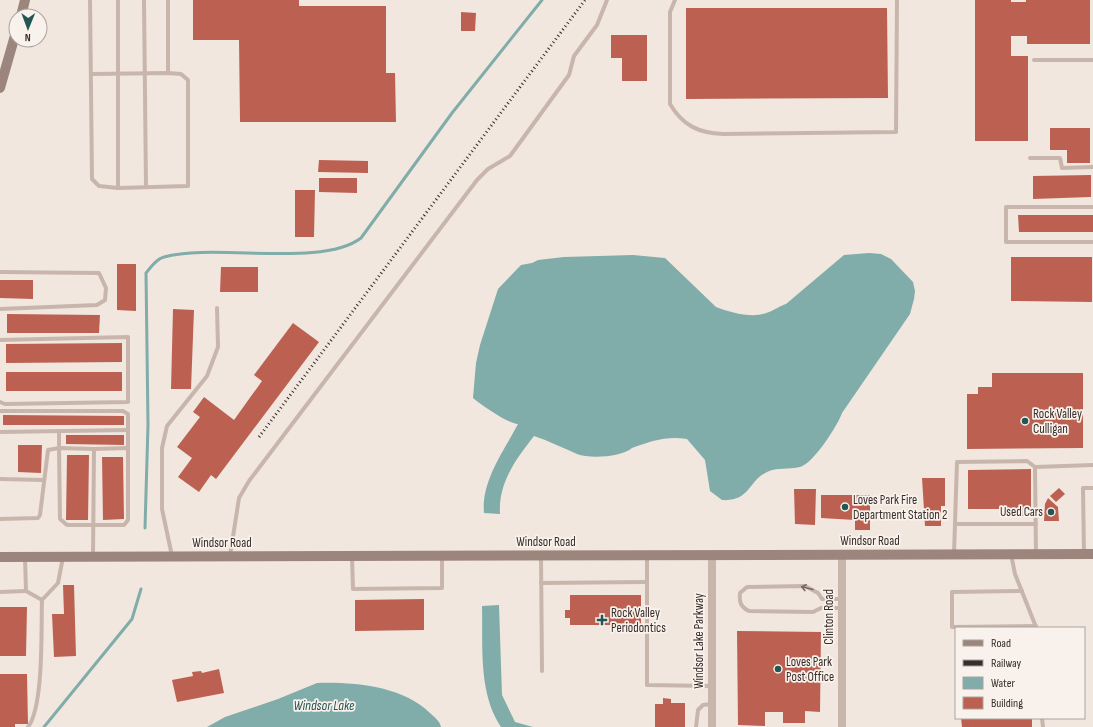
<svg xmlns="http://www.w3.org/2000/svg" width="1093" height="727" viewBox="0 0 1093 727" font-family="'Sofia Sans Condensed',sans-serif">
	<style>
		.water { fill: #80aca9 }
		.lines { fill: none; stroke-linecap: round; stroke-linejoin: round }
		.stream { stroke: #80aca9; stroke-width: 3 }
		.building { fill: #bc6152 }
		.lane { stroke: #c8b6ac; stroke-width: 4 }
		.street { stroke: #c8b6ac; stroke-width: 8 }
		.secondary { stroke: #9c857d; stroke-width: 10 }
		.rail { stroke: #372d2a; stroke-width: 3; stroke-dasharray: 1 3; stroke-linecap: butt }
		.oneway { stroke: #786b64 }
		.poi-dot { fill: #235554; stroke: #f9f1eb; stroke-width: 1.5 }
		.labels { text-anchor: middle; dominant-baseline: central; stroke-width: 3.5; stroke-linejoin: round; paint-order: stroke }
		.poi-label { font-size: 13px; fill: #372d2a; stroke: #f9f1eb; text-anchor: start }
		.street-label { font-size: 13px; fill: #372d2a; stroke: #f9f1eb }
		.water-label { font-size: 14px; font-style: italic; fill: #235554; stroke: #f9f1eb }
	</style>
	<rect width="100%" height="100%" fill="#f1e7df"/>
	<g class="water">
		<path d="M 869,253 L 881,254 L 891,259 L 913,282 L 915,291 L 914,299 L 910,314 L 842,413 C 838,425 813,464 800,467 C 789,470 776,467 767,472 C 748,481 750,502 722,500 L 710,491 L 705,460 L 687,439 C 665,436 653,441 632,448 C 622,457 590,459 577,454 C 563,448 549,441 534,436 C 516,459 498,483 500,514 L 484,513 C 481,481 504,451 518,424 C 507,423 483,406 473,398 L 476,363 L 480,345 L 498,289 L 521,265 L 532,263 L 538,260 L 564,257 L 633,255 L 665,258 L 716,307 C 731,313 755,319 769,312 C 776,309 780,306 786,304 L 844,255 Z"/>
		<path d="M 499,605 L 502,695 L 515,722 L 533,727 L 501,727 C 478,693 483,645 482,606 Z"/>
		<path d="M 317,683 C 355,682 402,686 430,713 C 434,717 440,721 441,727 L 207,727 L 225,717 L 278,699 Z"/>
	</g>
	<g class="lines">
		<g class="stream">
			<path d="M 145,528 L 148,425 L 146,273 C 151,267 156,259 164,257 C 215,243 322,268 361,238 L 452,113 L 542,0"/>
			<polyline points="44,727 132,619 141,589"/>
		</g>
	</g>
	<g class="building">
		<polygon points="193,0 299,0 299,6 386,6 386,73 395,73 396,122 240,122 239,40 193,40"/>
		<polygon points="975,0 1011,0 1011,2 1026,2 1026,0 1090,0 1090,44 1027,44 1027,36 1011,36 1011,56 1028,56 1028,141 975,141"/>
		<polygon points="686,8 887,8 888,98 686,99"/>
		<polygon points="461,12 476,13 475,31 461,31"/>
		<polygon points="611,35 647,35 647,81 622,81 622,58 611,58"/>
		<polygon points="1050,128 1090,128 1090,163 1067,163 1067,150 1050,150"/>
		<polygon points="319,160 368,161 368,173 318,172"/>
		<polygon points="1091,175 1091,197 1033,199 1033,176"/>
		<polygon points="319,178 357,178 357,193 319,192"/>
		<polygon points="295,190 315,190 314,237 295,237"/>
		<polygon points="1018,215 1093,215 1093,232 1019,232"/>
		<polygon points="1011,257 1092,257 1092,302 1011,301"/>
		<polygon points="117,264 136,264 136,311 117,310"/>
		<polygon points="221,267 258,267 258,292 220,292"/>
		<polygon points="0,280 33,280 33,299 0,298"/>
		<polygon points="173,309 194,310 191,389 171,389"/>
		<polygon points="7,314 100,315 99,333 7,333"/>
		<polygon points="293,323 319,342 216,479 211,475 199,492 178,477 192,458 177,447 200,417 193,412 204,397 234,420 262,381 254,375"/>
		<polygon points="122,343 122,362 6,363 6,344"/>
		<rect x="6" y="372" width="116" height="19"/>
		<polygon points="992,373 1083,373 1083,448 967,449 967,394 978,394 978,387 992,387"/>
		<polygon points="3,415 124,416 124,425 3,425"/>
		<polygon points="66,435 124,435 124,445 66,444"/>
		<polygon points="18,445 42,445 41,473 18,472"/>
		<polygon points="67,455 89,455 88,520 66,520"/>
		<polygon points="102,457 123,457 124,519 103,520"/>
		<polygon points="1031,469 1031,516 1009,516 1009,509 968,509 968,470"/>
		<polygon points="922,478 945,478 945,506 941,506 941,526 925,526"/>
		<polygon points="1059,488 1065,494 1056,502 1050,496"/>
		<polygon points="794,489 816,489 815,525 795,524"/>
		<polygon points="821,495 870,495 870,530 855,530 855,520 821,518"/>
		<polygon points="1048,498 1058,507 1059,521 1044,521 1045,504"/>
		<polygon points="63,585 74,585 76,656 54,657 52,614 64,614"/>
		<polygon points="570,595 641,595 641,609 645,609 645,617 641,617 641,625 570,625 570,618 565,618 565,610 570,610"/>
		<polygon points="424,599 424,630 355,631 355,600"/>
		<polygon points="0,607 27,607 26,656 0,656"/>
		<polygon points="737,631 821,632 820,712 805,711 805,723 783,723 783,712 765,712 765,726 738,725"/>
		<polygon points="219,669 224,693 177,702 172,680 193,676 192,672 201,671 202,673"/>
		<polygon points="0,674 27,674 28,724 15,724 15,727 0,727"/>
		<polygon points="663,698 671,699 671,703 685,703 685,727 655,727 655,704 663,704"/>
		<polygon points="961,718 1032,718 1032,727 962,727"/>
	</g>
	<g class="lines">
		<g class="lane">
			<polyline points="90,0 92,179 99,186 118,188 188,186 188,80 181,74 168,73 92,74"/>
			<polyline points="118,0 118,188"/>
			<polyline points="144,0 146,187"/>
			<polyline points="168,0 168,73"/>
			<path d="M 675,0 L 670,12 L 670,104 C 683,126 699,133 723,134 L 896,132 L 897,0"/>
			<polyline points="1034,60 1093,60"/>
			<polyline points="1030,158 1060,158 1062,168 1093,167"/>
			<polyline points="1093,207 1006,207 1006,242 1093,242"/>
			<polyline points="0,272 99,273 106,288 105,300 97,305 0,309"/>
			<polyline points="0,340 128,337 128,402 5,404 0,402"/>
			<polyline points="0,411 123,411 128,414 128,448"/>
			<polyline points="0,432 128,430"/>
			<polyline points="0,479 43,480"/>
			<polyline points="0,519 38,518 40,515 48,450 59,448 59,431"/>
			<polyline points="955,524 1036,524"/>
			<polyline points="954,554 957,462 1027,461 1035,467"/>
			<polyline points="1011,554 1015,574 1036,627"/>
			<polyline points="1036,554 1035,467 1093,465"/>
			<polyline points="1084,554 1083,488 1093,488"/>
			<polyline points="647,555 647,685 711,686"/>
			<polyline points="93,556 94,449 128,448 128,520 124,525 67,525 60,519 59,448 94,449"/>
			<polyline points="172,556 162,509 162,448 167,426 207,376 218,347 217,308"/>
			<polyline points="230,556 239,498 249,481 477,180 488,169 510,156 569,75 574,56 597,25 607,0"/>
			<polyline points="352,556 353,589 442,588 442,556"/>
			<polyline points="541,556 542,671"/>
			<polyline points="25,557 26,591 42,600"/>
			<polyline points="541,583 647,582"/>
			<polyline points="1022,591 952,592 952,627 1036,626"/>
			<polyline points="0,592 26,591"/>
			<path d="M 841,599 L 822,599 L 818,593 L 805,586 L 747,587 L 740,593 C 739,603 741,607 749,611 L 813,612 L 821,608 L 841,608"/>
			<polyline points="1042,718 1043,727"/>
			<path d="M 28,727 C 44,706 41,628 42,600 L 58,583 L 63,557"/>
			<polyline points="696,727 698,710 703,705 711,704"/>
		</g>
		<g class="street">
			<polyline points="712,727 712,555"/>
			<polyline points="842,727 842,554"/>
		</g>
		<g class="secondary">
			<polyline points="21,16 25,0"/>
			<polyline points="0,88 16,32"/>
			<polyline points="0,557 1093,554"/>
		</g>
		<polyline class="rail" points="259,437 585,0"/>
	</g>
	<defs><path id="oneway-shaft" d="M-6 0H5M1.5-3L5.5 0L1.5 3" fill="none" stroke-width="1.6" stroke-linecap="round" stroke-linejoin="round"/></defs>
	<use class="oneway" href="#oneway-shaft" transform="translate(807 588) rotate(-166)"/>
	<g class="poi-dot">
		<circle cx="1025" cy="421" r="4"/>
		<circle cx="845" cy="507" r="4"/>
		<circle cx="1051" cy="512" r="4"/>
		<path d="M600 614h4v4h4v4h-4v4h-4v-4h-4v-4h4z"/>
		<circle cx="778" cy="669" r="4"/>
	</g>
	<g class="labels">
		<g class="poi-label">
			<text x="1033" y="414">Rock Valley<tspan x="1033" dy="15">Culligan</tspan></text>
			<text x="853" y="500">Loves Park Fire<tspan x="853" dy="15">Department Station 2</tspan></text>
			<text x="1043" y="512" text-anchor="end">Used Cars</text>
			<text x="611" y="613">Rock Valley<tspan x="611" dy="15">Periodontics</tspan></text>
			<text x="786" y="662">Loves Park<tspan x="786" dy="15">Post Office</tspan></text>
		</g>
		<g class="street-label">
			<text x="870" y="541">Windsor Road</text>
			<text x="546" y="542">Windsor Road</text>
			<text x="222" y="543">Windsor Road</text>
			<text transform="translate(829 617) rotate(-90)">Clinton Road</text>
			<text transform="translate(699 641) rotate(-90)">Windsor Lake Parkway</text>
		</g>
		<g class="water-label">
			<text x="324" y="705">Windsor Lake</text>
		</g>
	</g>
	<rect x="955" y="627" width="130" height="92" fill="#f9f1eb" stroke="#aba39e"/>
	<rect x="963" y="640" width="20" height="6" fill="#9c857d" stroke="#aba39e"/>
	<text x="991" y="647" font-size="12" fill="#372d2a">Road</text>
	<rect x="963" y="660" width="20" height="6" fill="#372d2a" stroke="#aba39e"/>
	<text x="991" y="667" font-size="12" fill="#372d2a">Railway</text>
	<rect x="963" y="677" width="20" height="12" fill="#80aca9" stroke="#aba39e"/>
	<text x="991" y="687" font-size="12" fill="#372d2a">Water</text>
	<rect x="963" y="697" width="20" height="12" fill="#bc6152" stroke="#aba39e"/>
	<text x="991" y="707" font-size="12" fill="#372d2a">Building</text>
	<g transform="translate(28 28) rotate(181)"><circle r="19" fill="#f9f1eb" stroke="#aba39e"/>
	<path d="M0-3L7 15L0 10L-7 15Z" fill="#235554"/>
	<text y="-6" font-size="11" font-weight="bold" text-anchor="middle" fill="#372d2a">N</text>
	</g>
</svg>
